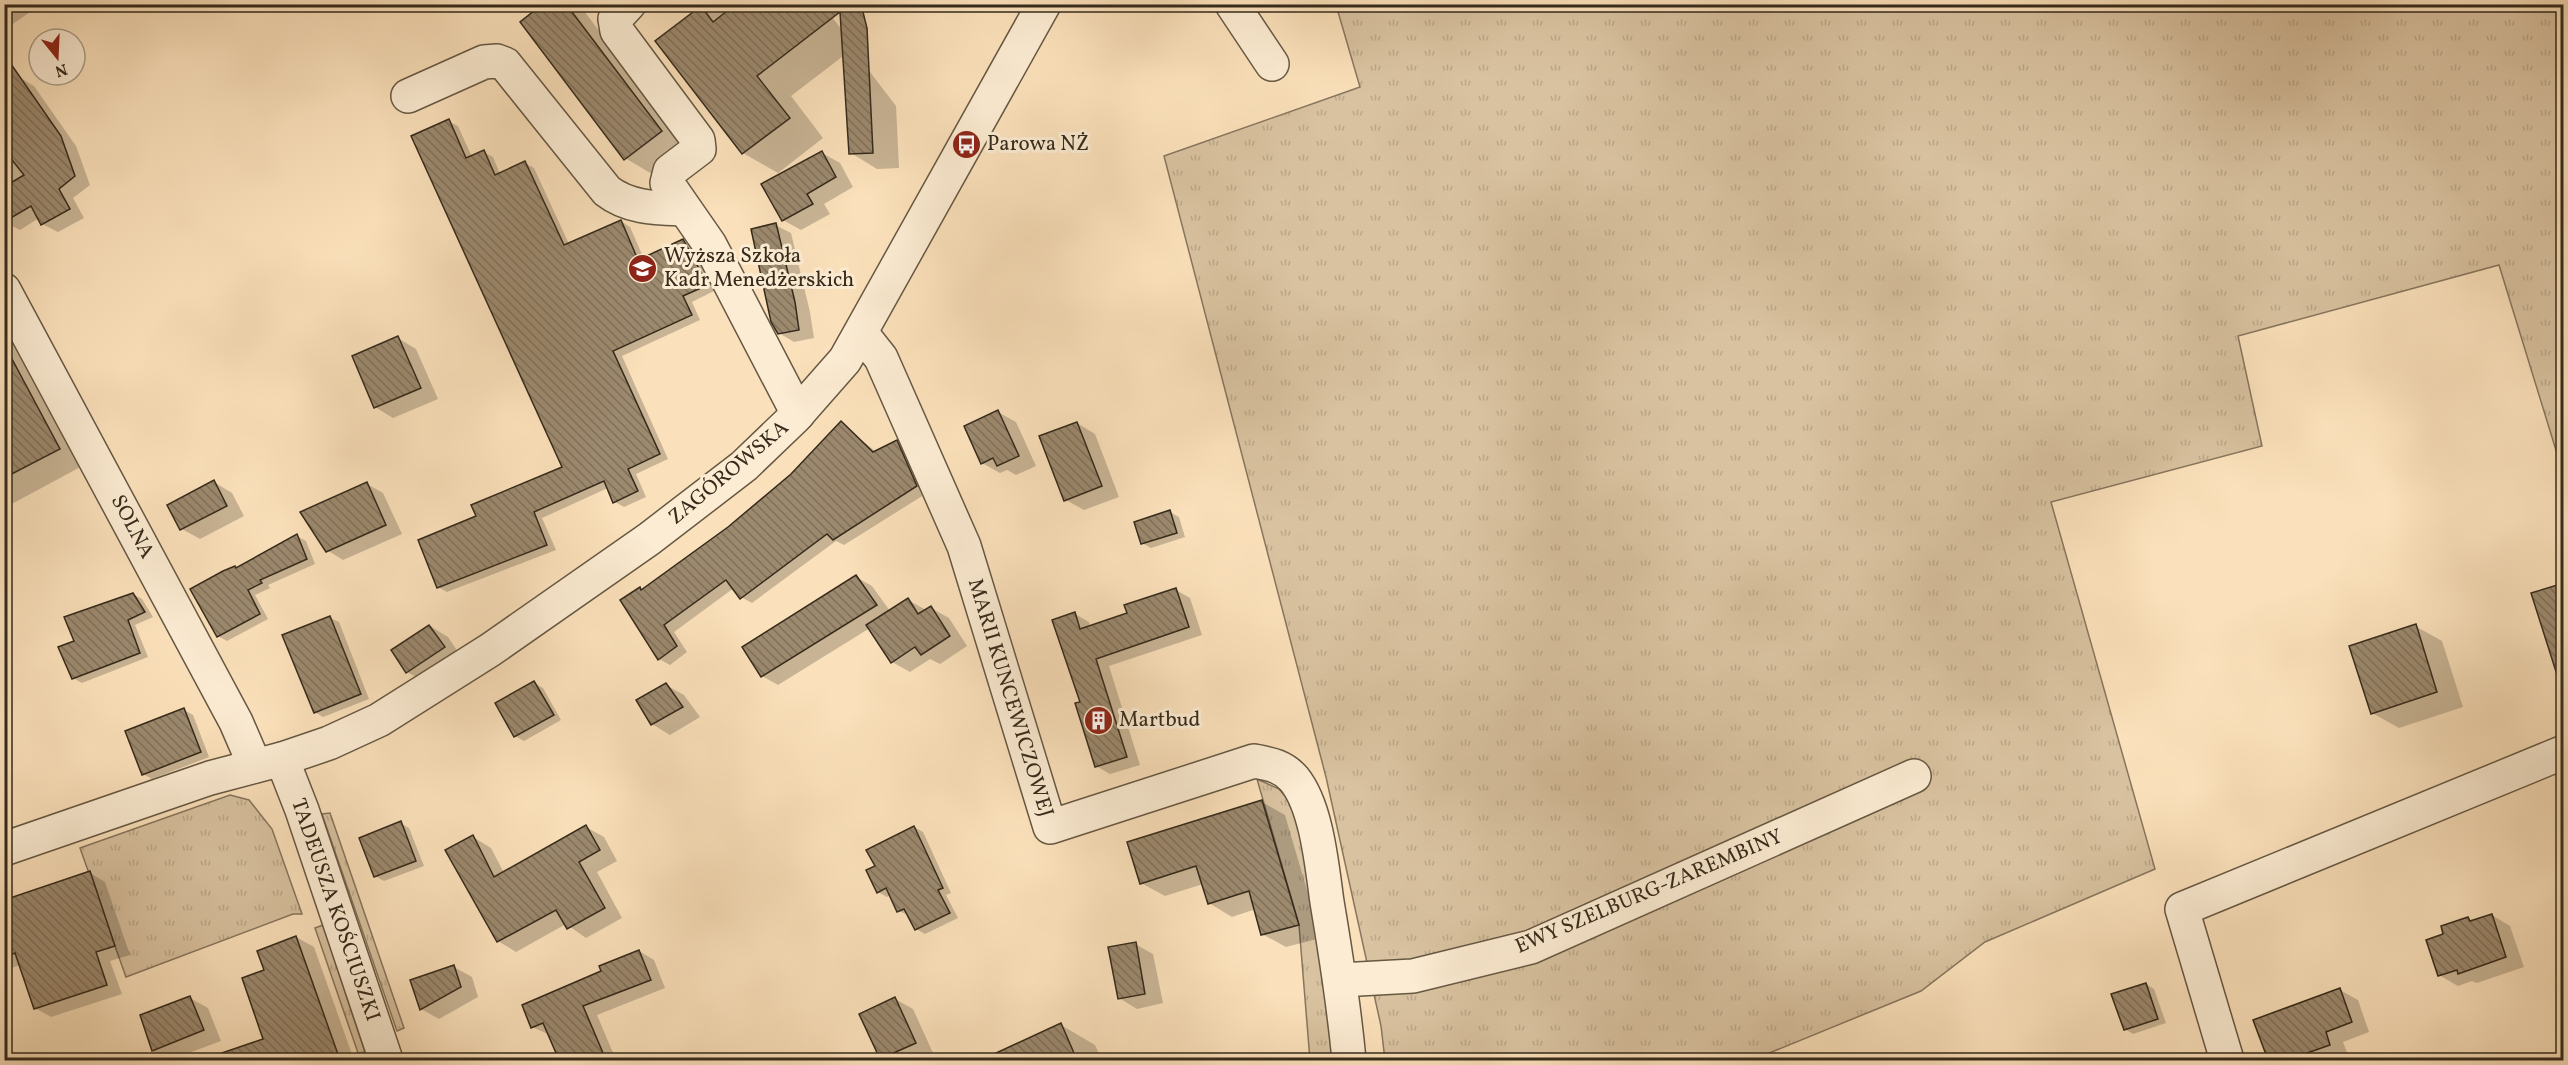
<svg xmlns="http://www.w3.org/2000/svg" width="2568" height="1065" viewBox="0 0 2568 1065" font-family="Vollkorn,serif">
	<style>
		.grass { fill: url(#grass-tufts); stroke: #87765e; stroke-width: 1.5 }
		.shadow { fill: #0003 }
		.building { fill: url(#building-back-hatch); stroke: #352a1b; stroke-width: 1.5 }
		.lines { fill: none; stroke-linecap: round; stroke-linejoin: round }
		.minor-casing { stroke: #665843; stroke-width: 36 }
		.minor { stroke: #fcecd3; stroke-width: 33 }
		.labels { text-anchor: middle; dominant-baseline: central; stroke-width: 6; stroke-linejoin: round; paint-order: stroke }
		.poi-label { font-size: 21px; fill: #352a1b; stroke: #fcecd3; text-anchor: start }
		.street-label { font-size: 21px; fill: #352a1b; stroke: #fcecd3 }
	</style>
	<defs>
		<pattern id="grass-tufts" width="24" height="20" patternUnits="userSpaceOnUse" patternTransform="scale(1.5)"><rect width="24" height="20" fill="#d9c2a0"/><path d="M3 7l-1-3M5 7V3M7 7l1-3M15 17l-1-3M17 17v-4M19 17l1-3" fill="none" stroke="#bba789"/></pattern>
		<pattern id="building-back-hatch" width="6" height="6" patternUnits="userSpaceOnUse" patternTransform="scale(1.5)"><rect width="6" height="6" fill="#9c896e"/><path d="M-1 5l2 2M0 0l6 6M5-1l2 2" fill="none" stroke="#80705a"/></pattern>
	</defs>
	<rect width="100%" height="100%" fill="#fbe1bb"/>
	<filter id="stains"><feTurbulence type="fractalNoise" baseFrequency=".00333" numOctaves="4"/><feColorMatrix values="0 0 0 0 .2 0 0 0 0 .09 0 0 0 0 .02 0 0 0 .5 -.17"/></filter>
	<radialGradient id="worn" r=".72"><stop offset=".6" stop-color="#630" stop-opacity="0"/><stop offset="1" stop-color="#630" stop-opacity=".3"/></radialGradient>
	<g class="grass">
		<polygon points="1336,5 2563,5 2563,473 2499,265 2238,336 2262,446 2051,502 2155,869 1985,942 1921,991 1762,1056 1763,1060 1385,1060 1381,1026 1326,777 1164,156 1360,87"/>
		<polygon points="1257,779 1279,789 1301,815 1337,1060 1310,1060 1299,925"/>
		<polygon points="230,795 249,800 272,829 302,914 293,914 126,977 80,848"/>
		<polygon points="330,813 404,1028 397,1031 322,814"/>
		<polygon points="323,925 365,1052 358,1053 315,928"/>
	</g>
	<g class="shadow">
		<polygon points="4,4 34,4 36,8 4,30"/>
		<polygon points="545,4 573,4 584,11 688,147 652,174 625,158"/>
		<polygon points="705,4 822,4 855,47 791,96 823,138 778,173 743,153 657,41"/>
		<polygon points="845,58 870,72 896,106 899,168 877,169 851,153"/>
		<polygon points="19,77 34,86 76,146 90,185 73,198 84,218 58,232 42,224 39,218 20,230 4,222 4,86"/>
		<polygon points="448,121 458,126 472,157 483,152 493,157 500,174 525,163 534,168 569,244 621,221 630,227 644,259 683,241 692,246 716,290 692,302 700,320 622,356 668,459 636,474 646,497 624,507 615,502 608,488 542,518 556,550 447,592 438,587 478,517 564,468"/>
		<polygon points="822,153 840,163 853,187 824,204 830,214 801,230 783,220"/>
		<polygon points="775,225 791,233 810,312 814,338 794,342 779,333"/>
		<polygon points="4,311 86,464 8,506 4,504"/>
		<polygon points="398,338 416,349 438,399 393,418 375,407"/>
		<polygon points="998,412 1016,422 1036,466 1016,475 1007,470 1000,473 982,463"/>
		<polygon points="841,423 876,452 897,442 907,448 927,493 844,545 836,541 752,603 741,597 734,588 674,632 687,652 670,665 659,659 640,589 643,591 729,528 792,475"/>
		<polygon points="1077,423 1095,434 1119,497 1084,510 1066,500"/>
		<polygon points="214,482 232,493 244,516 200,539 182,529"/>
		<polygon points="367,484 383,493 402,534 343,560 327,550"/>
		<polygon points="1170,512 1179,517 1185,537 1151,548 1142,543"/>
		<polygon points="297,536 306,541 315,564 268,585 270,588 255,595 268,619 227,641 218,636 237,569"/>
		<polygon points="856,577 872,586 890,611 908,600 926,610 931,608 949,618 967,646 940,664 930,659 910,672 892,662 870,628 778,685 762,676"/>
		<polygon points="1176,590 1190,598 1202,635 1109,666 1140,765 1110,774 1096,766 1081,703 1075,614 1089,622 1090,627 1129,614"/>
		<polygon points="133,594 142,599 153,617 135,625 148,657 82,683 73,678 76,642"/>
		<polygon points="330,618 339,622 369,699 323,717 315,712"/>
		<polygon points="430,626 448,637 462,658 425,682 407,672"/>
		<polygon points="2415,626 2442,641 2463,707 2399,728 2372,713"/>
		<polygon points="534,683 543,688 561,720 524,741 515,736 497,704"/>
		<polygon points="666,685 684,695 700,717 670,735 652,724 638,701"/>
		<polygon points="184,710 193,715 209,757 152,779 143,774"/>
		<polygon points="4,761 11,776 4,779"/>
		<polygon points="1262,802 1285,815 1321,938 1286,947 1262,934 1256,909 1232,917 1209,903 1203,884 1165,896 1141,883"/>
		<polygon points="400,823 409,828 424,866 384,881 375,876"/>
		<polygon points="586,827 604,837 617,861 597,872 622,918 586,938 566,924 516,952 498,941 473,837 491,848 504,873"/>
		<polygon points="914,827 923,832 951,893 946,895 958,918 925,934 916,929 909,915 898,911 891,895 887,897 878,892 877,867"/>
		<polygon points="90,873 105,882 130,955 110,961 122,994 51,1017 35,1008 21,965 4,970 4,902"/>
		<polygon points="2492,915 2510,926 2524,967 2477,983 2472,981 2458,986 2439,975 2445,935 2468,919 2473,922"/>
		<polygon points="296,937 314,947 354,1060 260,1060 254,1044 265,1040 266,971"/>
		<polygon points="1135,944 1153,954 1163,1003 1137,1009 1119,998"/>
		<polygon points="639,951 654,960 665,988 597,1015 616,1060 560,1060 550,1035 532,1027 603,972"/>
		<polygon points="454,967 472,977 478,997 439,1019 421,1009"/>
		<polygon points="2146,984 2154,989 2166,1023 2133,1034 2125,1029"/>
		<polygon points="2340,990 2358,1000 2369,1032 2343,1042 2348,1055 2333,1060 2269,1060 2255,1021"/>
		<polygon points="190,998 208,1008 221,1041 178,1057 182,1060 129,1060 154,1052 141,1016"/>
		<polygon points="895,999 913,1009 933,1053 917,1060 886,1060 882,1058"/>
		<polygon points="1061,1025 1095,1045 1102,1060 1010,1060 1005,1051"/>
	</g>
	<g class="building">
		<polygon points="543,4 566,4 662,131 624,160 520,22"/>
		<polygon points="736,4 861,4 867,28 873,153 849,154 840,12 757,76 790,118 742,154 655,41 701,6 713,22"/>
		<polygon points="4,54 61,136 75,176 59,189 70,209 41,225 31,206 4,222 4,187 24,175 4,150"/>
		<polygon points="449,119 466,158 484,150 495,175 525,161 564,245 621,220 638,260 683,239 708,285 683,296 692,315 613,351 660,454 628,469 638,491 613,503 604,481 534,512 547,545 437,588 418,540 476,516 471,505 562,467 411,136"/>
		<polygon points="822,151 836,177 807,194 813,204 782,221 761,184"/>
		<polygon points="776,223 795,302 799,330 778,334 771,322 751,229"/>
		<polygon points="398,336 421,388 374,408 352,356"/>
		<polygon points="4,344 60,449 4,478"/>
		<polygon points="998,410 1019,456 997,466 993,458 981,464 964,426"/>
		<polygon points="841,421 873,452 897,440 917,486 833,540 827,534 740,599 726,580 664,625 677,646 658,660 620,600 640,587 641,590 728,527 791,474"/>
		<polygon points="1077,422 1102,486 1064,501 1039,436"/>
		<polygon points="214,480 227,506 180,530 167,505"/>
		<polygon points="367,482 386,525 326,552 300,512"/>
		<polygon points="1170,510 1177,533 1141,544 1134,522"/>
		<polygon points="297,534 307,559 260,580 262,583 248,590 260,614 217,637 190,589 223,571 235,566 236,568"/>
		<polygon points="856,575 877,605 761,677 742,647"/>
		<polygon points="2564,583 2564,677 2558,678 2531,593"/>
		<polygon points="1176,588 1189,627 1096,659 1127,757 1095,767 1075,703 1080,702 1052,620 1075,612 1080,629 1127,613 1124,605"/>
		<polygon points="133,593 145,612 128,620 140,653 72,679 58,647 74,641 64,617"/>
		<polygon points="908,598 918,614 931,606 950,636 921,655 915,647 891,663 866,625"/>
		<polygon points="330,616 361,694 314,713 282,635"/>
		<polygon points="2416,624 2437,692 2371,714 2349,646"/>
		<polygon points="429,625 445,647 406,673 391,650"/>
		<polygon points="534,681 554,715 514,737 495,703"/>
		<polygon points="666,683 683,707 651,725 636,700"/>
		<polygon points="184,708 201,752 142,775 125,731"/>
		<polygon points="1262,800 1299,925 1261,935 1249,891 1208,904 1196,866 1140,884 1127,842"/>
		<polygon points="401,821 416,861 374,877 359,838"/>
		<polygon points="586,825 600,850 579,862 605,908 567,929 556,910 497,942 445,850 473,835 494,877"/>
		<polygon points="914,826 943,888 938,890 950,913 915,930 904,909 897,912 886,888 877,893 866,870 875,866 866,850"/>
		<polygon points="90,871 115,946 96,952 107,985 34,1009 15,953 4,957 4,900"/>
		<polygon points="2492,914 2506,957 2458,974 2457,970 2438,976 2426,940 2443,934 2441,926 2468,917 2470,921"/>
		<polygon points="296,936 340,1060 214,1060 213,1056 263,1039 242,978 264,970 257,951"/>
		<polygon points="1136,942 1145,994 1118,999 1108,947"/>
		<polygon points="639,950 651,980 583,1006 606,1060 559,1060 543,1023 531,1028 522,1005 601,971 599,966"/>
		<polygon points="454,965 461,987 420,1010 410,980"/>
		<polygon points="2146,983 2158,1019 2124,1030 2111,994"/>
		<polygon points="2340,988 2352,1022 2326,1032 2330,1045 2287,1060 2268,1060 2253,1020"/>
		<polygon points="190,996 204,1030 152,1051 140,1015"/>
		<polygon points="895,997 916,1043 880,1059 859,1014"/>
		<polygon points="1061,1023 1077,1060 981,1060"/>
	</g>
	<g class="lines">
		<defs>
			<g id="minor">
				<polyline points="629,4 615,19 617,31 698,140 699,149 670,171 667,183 710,245 798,414"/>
				<polyline points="1232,4 1272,64"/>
				<path d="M 408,96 L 484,62 L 497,61 L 505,64 L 607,191 C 629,208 656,208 683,209"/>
				<polyline points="4,290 236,722 255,766"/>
				<path d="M 862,334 L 881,358 L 964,546 L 1050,827 L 1254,761 C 1270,764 1283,766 1294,779 C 1317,807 1322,867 1327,902 C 1336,955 1344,1007 1349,1060"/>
				<polyline points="282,759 302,810 386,1060"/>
				<polyline points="4,849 210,778 282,759 329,743 379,720 490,650 649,539 744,466 794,418 845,360 1044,4"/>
				<polyline points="1340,980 1413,976 1531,947 1914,776"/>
				<polyline points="2227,1060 2182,909 2564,752"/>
			</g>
		</defs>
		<use href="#minor" class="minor-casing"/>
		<use href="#minor" class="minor"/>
	</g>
	<defs>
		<symbol id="bus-disc" viewBox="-11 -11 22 22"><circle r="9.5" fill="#8f2418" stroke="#fcecd3"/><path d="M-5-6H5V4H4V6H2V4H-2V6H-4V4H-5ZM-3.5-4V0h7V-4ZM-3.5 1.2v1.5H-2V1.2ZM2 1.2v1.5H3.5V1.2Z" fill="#fff"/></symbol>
		<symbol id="university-disc" viewBox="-11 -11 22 22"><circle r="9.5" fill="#8f2418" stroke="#fcecd3"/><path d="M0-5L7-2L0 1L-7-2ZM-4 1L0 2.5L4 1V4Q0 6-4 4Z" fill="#fff"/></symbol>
		<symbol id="building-disc" viewBox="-11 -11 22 22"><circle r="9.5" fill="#8f2418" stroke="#fcecd3"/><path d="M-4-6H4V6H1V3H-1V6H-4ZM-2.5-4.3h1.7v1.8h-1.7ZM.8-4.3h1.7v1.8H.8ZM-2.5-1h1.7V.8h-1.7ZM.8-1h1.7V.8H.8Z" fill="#fff"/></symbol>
	</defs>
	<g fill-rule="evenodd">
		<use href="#bus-disc" x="950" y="128" width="33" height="33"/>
		<use href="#university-disc" x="626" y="252" width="33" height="33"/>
		<use href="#building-disc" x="1082" y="704" width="33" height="33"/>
	</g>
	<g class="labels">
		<g class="poi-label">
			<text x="987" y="144">Parowa NŻ</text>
			<text x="664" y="256">Wyższa Szkoła<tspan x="664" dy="24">Kadr Menedżerskich</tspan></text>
			<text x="1119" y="720">Martbud</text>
		</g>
		<g class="street-label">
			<text transform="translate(729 473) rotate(-40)">ZAGÓROWSKA</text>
			<text transform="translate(132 527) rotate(62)">SOLNA</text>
			<text transform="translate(1010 698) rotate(73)">MARII KUNCEWICZOWEJ</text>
			<text transform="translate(1649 892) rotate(-23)">EWY SZELBURG-ZAREMBINY</text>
			<text transform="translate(335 910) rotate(71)">TADEUSZA KOŚCIUSZKI</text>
		</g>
	</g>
	<rect width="2568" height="1065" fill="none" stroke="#fbe1bb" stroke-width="24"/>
	<rect x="6" y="6" width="2556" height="1053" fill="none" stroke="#352a1b" stroke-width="3"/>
	<rect x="12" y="12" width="2544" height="1041" fill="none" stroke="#352a1b" stroke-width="1.5"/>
	<g transform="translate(57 57) rotate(162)"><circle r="28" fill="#fcecd3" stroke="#ac9e89" stroke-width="1.5"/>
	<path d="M0-4.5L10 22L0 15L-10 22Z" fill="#8f2418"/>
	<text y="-9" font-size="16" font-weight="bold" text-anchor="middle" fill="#352a1b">N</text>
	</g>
	<rect width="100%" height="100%" filter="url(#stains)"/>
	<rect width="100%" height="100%" fill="url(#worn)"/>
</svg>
